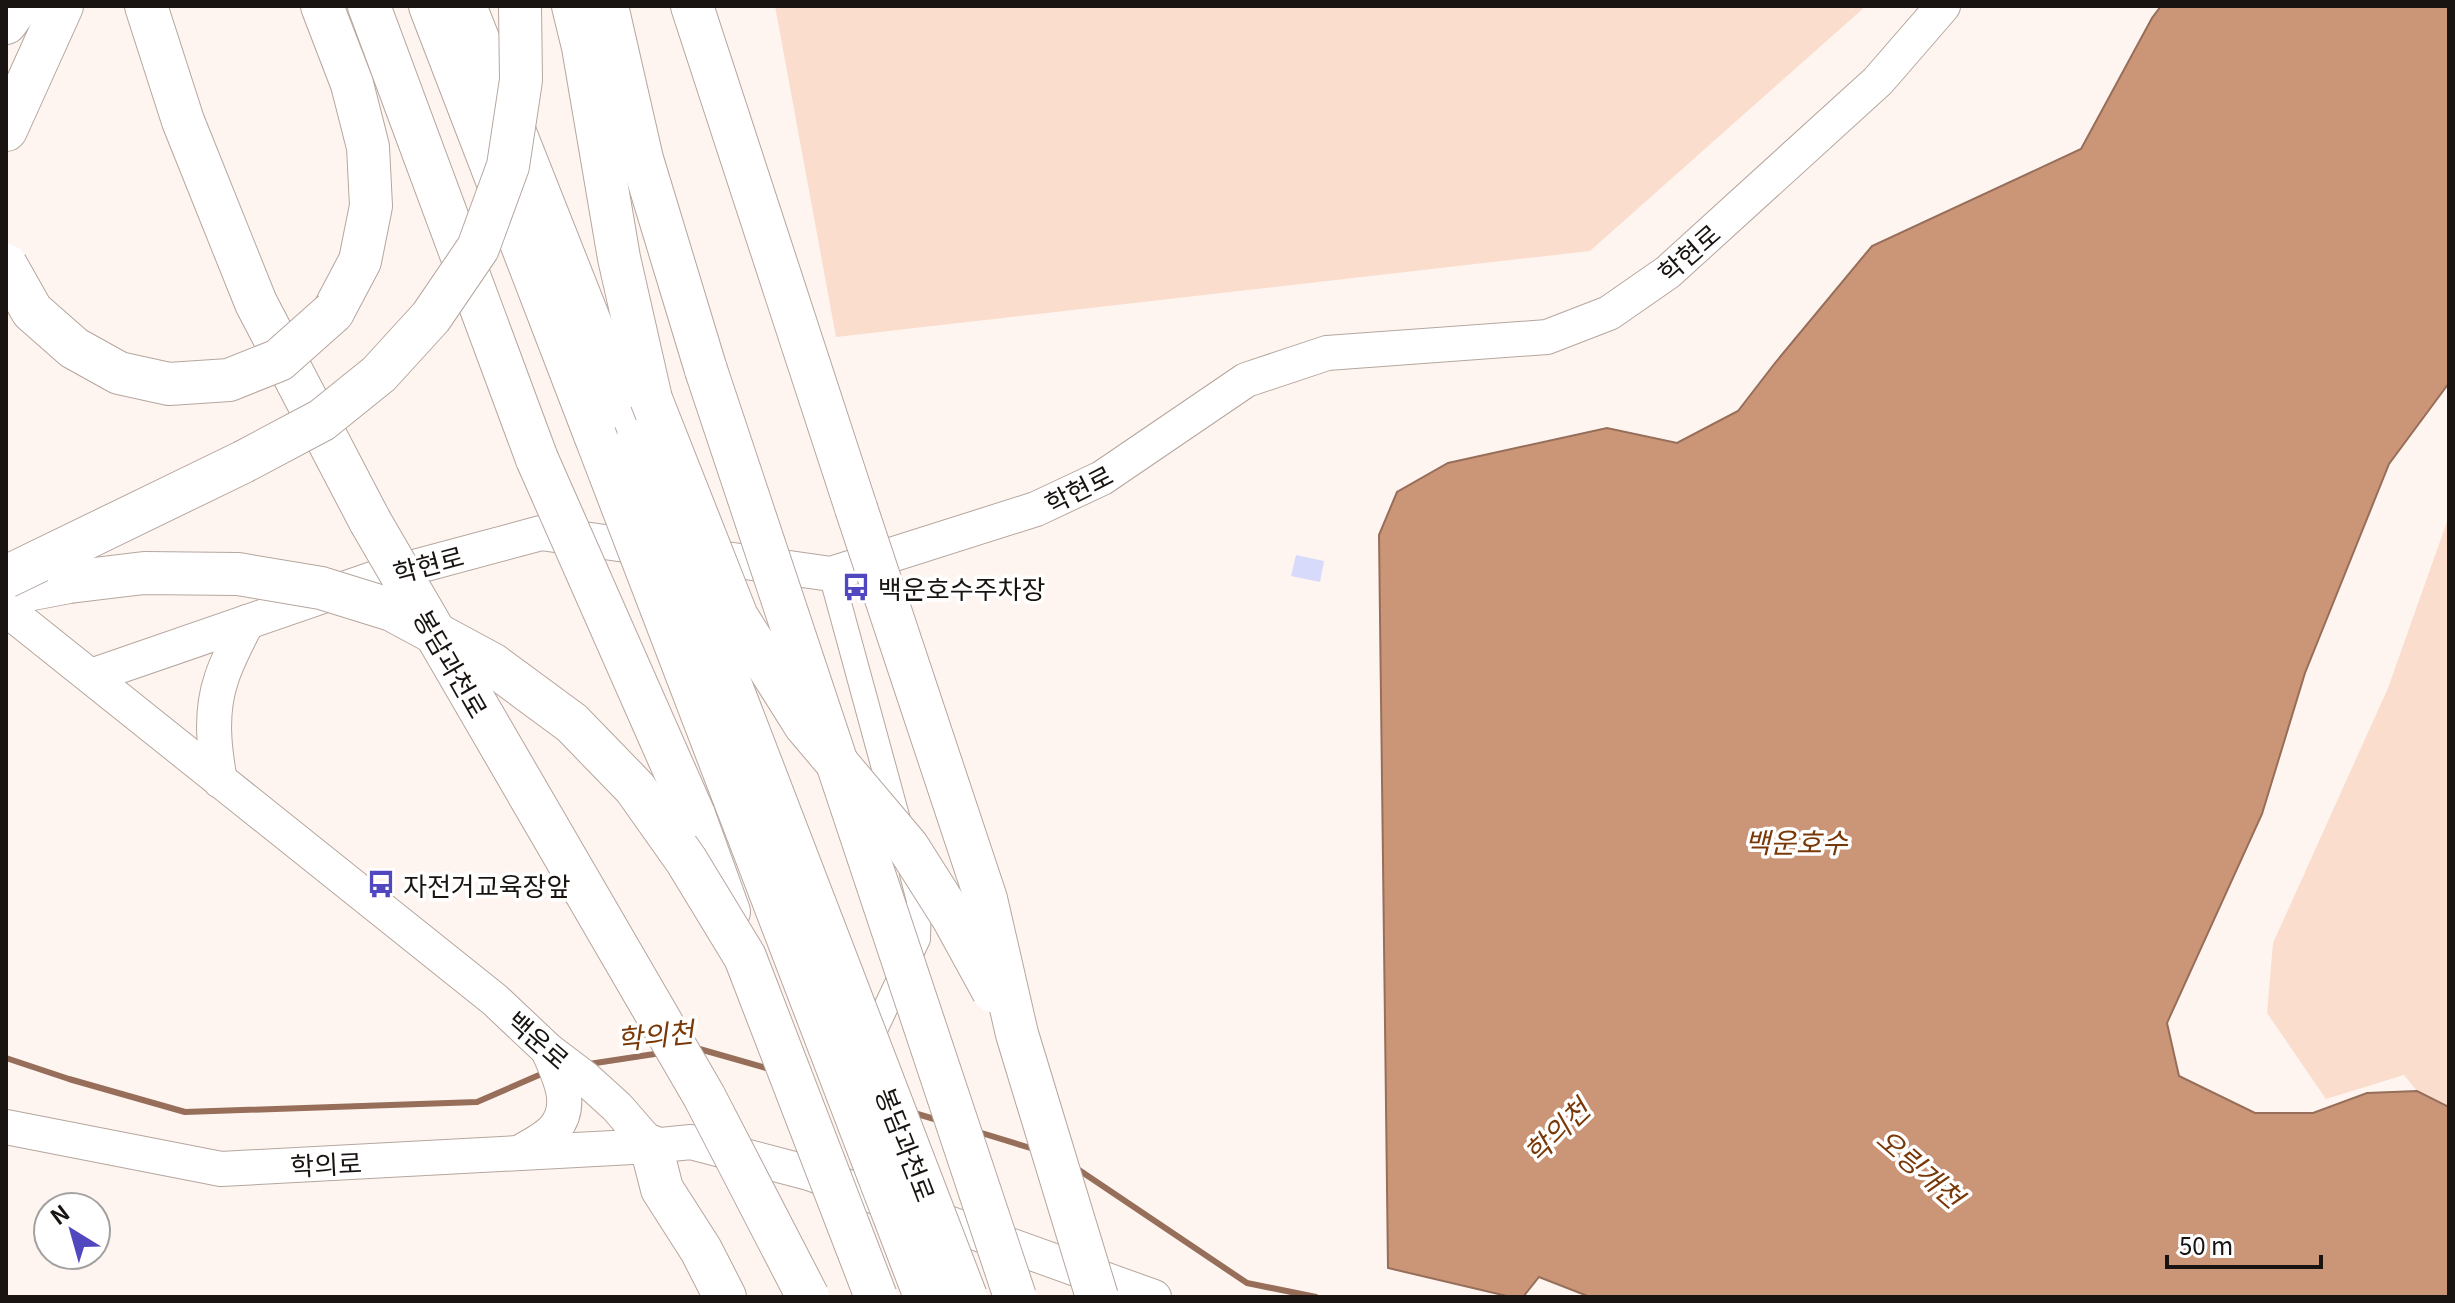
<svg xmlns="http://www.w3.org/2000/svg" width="2455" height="1303" viewBox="0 0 2455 1303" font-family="Georgia,'Noto Sans KR',serif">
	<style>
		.green { fill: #faddcd }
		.water { fill: #cb9578; stroke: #966e59; stroke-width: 2 }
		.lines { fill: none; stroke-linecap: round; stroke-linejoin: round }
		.stream { stroke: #966e59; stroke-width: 6 }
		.building { fill: #d7dafb }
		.street-casing { stroke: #b5a69e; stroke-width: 26 }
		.secondary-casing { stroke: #b5a69e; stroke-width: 36 }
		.highway-casing { stroke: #b5a69e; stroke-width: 44 }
		.street { stroke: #fff; stroke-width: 24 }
		.secondary { stroke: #fff; stroke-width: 34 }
		.highway { stroke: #fff; stroke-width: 42 }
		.highway-bridge-casing { stroke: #b5a69e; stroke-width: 44; stroke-linecap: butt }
		.highway-bridge { stroke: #fff; stroke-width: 42 }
		.labels { text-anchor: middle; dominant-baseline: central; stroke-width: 7; stroke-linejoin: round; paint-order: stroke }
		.street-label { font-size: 26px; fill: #191411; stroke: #fff }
		.poi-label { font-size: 26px; fill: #191411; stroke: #fff; text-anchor: start }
		.water-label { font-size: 28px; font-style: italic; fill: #793807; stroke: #fff }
	</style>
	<rect width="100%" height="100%" fill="#fff5f0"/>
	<g class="green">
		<polygon points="775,6 1866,6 1590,251 836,337"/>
		<polygon points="2449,516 2449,1107 2417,1091 2404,1075 2326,1099 2267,1013 2273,943 2388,688"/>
	</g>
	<polygon class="water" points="2161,6 2449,6 2449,383 2389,464 2305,673 2262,814 2167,1023 2179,1076 2255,1113 2313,1113 2367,1093 2417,1091 2449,1107 2449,1297 1590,1297 1539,1277 1523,1297 1511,1297 1388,1268 1379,535 1397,492 1448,463 1607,428 1677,443 1738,411 1775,363 1872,246 2081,149 2152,18"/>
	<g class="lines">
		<g class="stream">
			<polyline points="696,1048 773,1070"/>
			<polyline points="6,1058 69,1079 185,1112 477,1102 546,1072"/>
			<polyline points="589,1064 661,1053"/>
			<polyline points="914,1113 941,1121"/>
			<polyline points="975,1131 1037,1150"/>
			<polyline points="1076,1168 1247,1283 1316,1297"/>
		</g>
	</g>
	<polygon class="building" points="1296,555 1324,561 1320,582 1291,576"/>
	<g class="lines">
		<defs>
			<g id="street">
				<polyline points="831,574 900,827"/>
				<polyline points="868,1045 918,939 919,901 912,874"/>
			</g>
			<g id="secondary">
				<polyline points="6,609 495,1000 548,1050 585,1078 617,1107 651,1146"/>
				<polyline points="91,676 381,576 541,533 831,574 1036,509 1102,478 1246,380 1327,353 1547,337 1609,313 1668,272 1878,81 1943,6"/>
				<path d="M 220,781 C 214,748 210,713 221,680 C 227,660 238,641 247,622"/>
				<polyline points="6,1127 221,1169 651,1146 691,1142 809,1173 1154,1297"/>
				<path d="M 519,1153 C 530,1146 547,1138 555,1128 C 575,1104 558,1074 548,1050"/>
			</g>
			<g id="highway">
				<polyline points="146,6 183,121 256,303 370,521"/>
				<polyline points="322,6 352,84 368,147 371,206 360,261 333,312"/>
				<polyline points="369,6 537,459"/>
				<polyline points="430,6 595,435"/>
				<polyline points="465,6 637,441"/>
				<polyline points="573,6 583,47 619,258 651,399"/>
				<polyline points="607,6 642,159 706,370"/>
				<polyline points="692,6 856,508"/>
				<polyline points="6,23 18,6"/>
				<polyline points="6,130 62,6"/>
				<polyline points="6,594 69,582"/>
				<polyline points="694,815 729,912"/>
				<polyline points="651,1146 662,1189 701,1250 725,1297"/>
			</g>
		</defs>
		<use href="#street" class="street-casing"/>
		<use href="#secondary" class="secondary-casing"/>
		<use href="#highway" class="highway-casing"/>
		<use href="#street" class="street"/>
		<use href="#secondary" class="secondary"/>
		<use href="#highway" class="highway"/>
		<defs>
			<g id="highway-bridge">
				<polyline points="6,265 32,311 74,348 119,373 169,384 229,380 279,360 333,312"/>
				<polyline points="706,370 1015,1297"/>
				<polyline points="651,399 737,617 805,725 908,847 953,918 993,991"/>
				<polyline points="595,435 924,1294"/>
				<polyline points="637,441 966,1297"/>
				<polyline points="537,459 694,815"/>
				<polyline points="856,508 986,899 1017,1034 1097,1297"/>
				<polyline points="370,521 704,1096 808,1297"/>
				<polyline points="6,577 243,462 322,420 379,374 431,317 478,248 508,166 521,80 520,6"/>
				<polyline points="69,582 144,573 238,574 321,588 392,610 492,664 572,723 635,788 686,860 745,957 876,1297"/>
			</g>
		</defs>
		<use href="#highway-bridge" class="highway-bridge-casing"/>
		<use href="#highway-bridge" class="highway-bridge"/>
	</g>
	<defs>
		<symbol id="bus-bare" viewBox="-9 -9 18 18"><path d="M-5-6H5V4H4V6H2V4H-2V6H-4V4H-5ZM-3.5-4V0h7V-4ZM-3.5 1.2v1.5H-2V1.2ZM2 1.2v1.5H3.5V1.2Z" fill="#5147be" stroke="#fff" stroke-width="2.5" paint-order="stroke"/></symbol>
	</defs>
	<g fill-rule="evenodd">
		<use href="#bus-bare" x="836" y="567" width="40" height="40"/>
		<use href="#bus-bare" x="361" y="864" width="40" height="40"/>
	</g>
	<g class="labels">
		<g class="street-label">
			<text transform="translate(1688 252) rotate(-41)">학현로</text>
			<text transform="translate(1078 488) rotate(-27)">학현로</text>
			<text transform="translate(428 563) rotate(-15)">학현로</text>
			<text transform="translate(452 663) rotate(60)">봉담과천로</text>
			<text transform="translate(539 1039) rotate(41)">백운로</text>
			<text transform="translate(907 1144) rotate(69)">봉담과천로</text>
			<text transform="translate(326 1163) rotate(-3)">학의로</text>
		</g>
		<g class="poi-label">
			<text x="878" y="587">백운호수주차장</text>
			<text x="403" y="884">자전거교육장앞</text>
		</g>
		<g class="water-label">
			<text x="1796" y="841">백운호수</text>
			<text transform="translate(655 1034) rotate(-6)">학의천</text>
			<text transform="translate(1556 1130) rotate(-44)">학의천</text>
			<text transform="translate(1921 1167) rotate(41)">오링개천</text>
		</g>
	</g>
	<rect width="2455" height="1303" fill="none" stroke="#191411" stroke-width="16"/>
	<g transform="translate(72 1231) rotate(323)"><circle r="38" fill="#ffffff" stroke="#a3a1a0" stroke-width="2"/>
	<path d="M0-6L14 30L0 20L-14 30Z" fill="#5147be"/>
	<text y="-12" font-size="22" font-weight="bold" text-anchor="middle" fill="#191411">N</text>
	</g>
	<path d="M2167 1255v12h154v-12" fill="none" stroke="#191411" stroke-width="4"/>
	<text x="2179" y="1255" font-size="24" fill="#191411" stroke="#ffffff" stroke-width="6" paint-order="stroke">50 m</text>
</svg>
